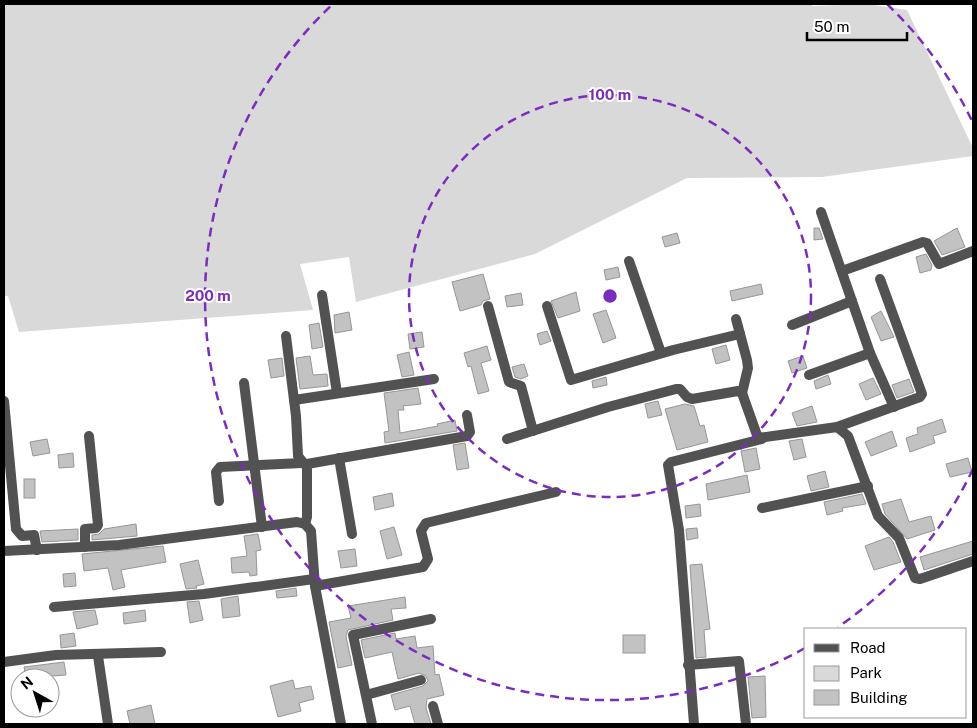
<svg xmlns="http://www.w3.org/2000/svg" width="977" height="728" viewBox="0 0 977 728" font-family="'Public Sans',sans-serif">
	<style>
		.green { fill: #d9d9d9 }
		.building { fill: #c2c2c2; stroke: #969696 }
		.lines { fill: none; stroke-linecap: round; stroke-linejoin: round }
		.street { stroke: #525252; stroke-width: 10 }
		.ring { fill: none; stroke: #7b2cbf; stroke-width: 2.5; stroke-dasharray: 9 6 }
		.centre { fill: #7b2cbf; stroke: #fff; stroke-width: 2.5 }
		.ring-label { font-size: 15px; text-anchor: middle; font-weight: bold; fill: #7b2cbf; stroke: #fff; stroke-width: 4; stroke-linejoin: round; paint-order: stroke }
	</style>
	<rect width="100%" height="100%" fill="#fff"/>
	<polygon class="green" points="4,4 811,4 812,6 867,4 907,10 973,148 973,156 822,177 687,178 535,254 356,302 349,257 300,264 313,310 19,332 8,296 4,296"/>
	<g class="building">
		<polygon points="814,228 819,228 823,239 814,240"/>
		<polygon points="957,228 965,247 942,255 934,241"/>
		<polygon points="677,233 680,243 665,247 662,237"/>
		<polygon points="926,254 932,265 931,270 920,273 916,257"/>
		<polygon points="618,267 620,277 606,280 604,270"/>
		<polygon points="483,274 490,299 483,301 481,305 460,311 452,282"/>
		<polygon points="761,284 763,294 732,301 730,291"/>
		<polygon points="576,292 580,311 558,318 551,301"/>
		<polygon points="521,293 523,305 507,307 505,296"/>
		<polygon points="606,310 616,338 603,343 593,314"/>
		<polygon points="881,311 894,337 881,341 871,317"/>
		<polygon points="349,312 352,330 335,333 334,315"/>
		<polygon points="319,323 323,347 312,349 309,325"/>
		<polygon points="547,331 551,341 540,345 537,334"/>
		<polygon points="422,332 424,347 410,349 408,334"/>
		<polygon points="726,345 730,360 716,364 712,349"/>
		<polygon points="487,346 491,360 481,363 489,391 478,394 471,366 468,367 464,353"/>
		<polygon points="409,352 414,375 402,377 397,355"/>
		<polygon points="310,356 313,375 327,374 328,386 300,389 296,358"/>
		<polygon points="803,356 807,368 792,373 788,361"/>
		<polygon points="282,358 284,376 271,378 268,360"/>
		<polygon points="524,364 528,376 521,379 515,377 512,367"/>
		<polygon points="828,375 831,384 816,389 814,381"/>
		<polygon points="606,377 607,385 593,388 592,381"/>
		<polygon points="873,378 881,394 866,400 859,384"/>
		<polygon points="909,379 914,392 897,398 892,385"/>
		<polygon points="418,388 421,404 403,406 404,410 398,410 400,433 438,426 437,424 455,420 457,431 385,443 384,432 389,431 384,393"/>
		<polygon points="658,401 662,415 648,418 645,404"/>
		<polygon points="685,404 694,406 700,426 704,425 708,442 677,450 665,409"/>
		<polygon points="812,406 817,422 797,426 792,413"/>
		<polygon points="942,419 946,432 933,436 935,443 910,452 906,438 918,434 917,428"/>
		<polygon points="892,431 897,446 871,456 865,442"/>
		<polygon points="47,439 50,453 33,456 30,442"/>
		<polygon points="802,439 806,457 794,460 789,441"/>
		<polygon points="465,443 469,468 457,470 453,445"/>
		<polygon points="756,448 760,469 745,472 741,451"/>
		<polygon points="73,453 74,467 59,468 58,455"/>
		<polygon points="968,458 972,472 950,477 946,464"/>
		<polygon points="825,471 829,487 811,491 807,476"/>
		<polygon points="747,475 750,492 708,500 706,484"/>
		<rect x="24" y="479" width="11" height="19"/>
		<polygon points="392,493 394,506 375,510 373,497"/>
		<polygon points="862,494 866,504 842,508 843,511 827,515 824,502"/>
		<polygon points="901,499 909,522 931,516 935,530 907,539 885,514 882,504"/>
		<polygon points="700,504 701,516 686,518 685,506"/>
		<polygon points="136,524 137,536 92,540 92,535 99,534 104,529"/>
		<polygon points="394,527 402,555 387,559 380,531"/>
		<polygon points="697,528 698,538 687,540 686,529"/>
		<polygon points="78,529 78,540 42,542 40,531"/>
		<polygon points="258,534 261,550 256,551 257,575 250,576 249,572 232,573 231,558 247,556 244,536"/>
		<polygon points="889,537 893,542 901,562 874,570 865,546"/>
		<polygon points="973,541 973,554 924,570 920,557"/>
		<polygon points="163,546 166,562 121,570 125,587 113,590 108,568 84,571 82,554"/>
		<polygon points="355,549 357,566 341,568 338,551"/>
		<polygon points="198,560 204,584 196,586 197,588 186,589 180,564"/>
		<polygon points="702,564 710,629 704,630 706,657 696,658 690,565"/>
		<polygon points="75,573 76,586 64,587 63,574"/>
		<polygon points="296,588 297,596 277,598 276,591"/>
		<polygon points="238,596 240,616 223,618 221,599"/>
		<polygon points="405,597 406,608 391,609 393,620 348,630 346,636 352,665 338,668 329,622 351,618 348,606"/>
		<polygon points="199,601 203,620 190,623 187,602"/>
		<polygon points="95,610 98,624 77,629 73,612"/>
		<polygon points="145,610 146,621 124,624 123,613"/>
		<polygon points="74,633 76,646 61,648 60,635"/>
		<polygon points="395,633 396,639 415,636 417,648 433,646 435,675 439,674 444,695 427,699 426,708 431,724 415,724 410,706 395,710 391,695 423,686 428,681 426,676 419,673 398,679 392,652 365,658 361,640"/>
		<rect x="623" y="635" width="22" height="18"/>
		<polygon points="64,662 66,675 26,678 24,667"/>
		<polygon points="765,676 766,717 752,718 748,677"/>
		<polygon points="293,680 295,689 311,686 314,699 299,703 301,711 278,717 270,686"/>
		<polygon points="151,705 155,724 130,724 127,711"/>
	</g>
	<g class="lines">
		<g class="street">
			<polyline points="821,212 870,353 894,407"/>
			<polyline points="629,261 661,353"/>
			<polyline points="842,271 923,242 927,243 939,264 973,251"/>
			<polyline points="322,295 337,393"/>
			<polyline points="488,306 509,382 521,386 533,431"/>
			<polyline points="547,306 571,380 673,350 740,334"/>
			<polyline points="736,319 747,360 748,368 742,393"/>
			<polyline points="792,325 852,301"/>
			<polyline points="286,336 296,416 298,456 306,466"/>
			<polyline points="809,375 870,353"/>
			<polyline points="244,383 262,527"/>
			<polyline points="294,400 434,379"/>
			<polyline points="4,401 16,529 22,536 34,535 37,550"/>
			<polyline points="837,427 920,397 922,394 880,279"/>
			<polyline points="507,439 608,407 676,389 680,389 687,397 692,399 738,391 742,393 758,438 837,427 848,436 878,516 899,538 915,578 920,579 973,561"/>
			<polyline points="339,458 352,534"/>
			<polyline points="219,501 216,472 220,467 302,463"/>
			<polyline points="762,508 868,486"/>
			<polyline points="305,524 307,517 307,464 467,436 470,432 467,415"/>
			<polyline points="85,547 85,529 96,528 98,525 89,436"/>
			<polyline points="4,551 119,545 297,522 305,524 311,531 315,586 341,724"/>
			<polyline points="315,586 423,567 428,559 421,531 426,523 556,492"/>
			<polyline points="54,607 204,594 314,579"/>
			<polyline points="98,656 108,724"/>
			<polyline points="4,662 56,655 161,652"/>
			<polyline points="688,665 739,661 746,724"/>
			<polyline points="366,695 421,680"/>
			<polyline points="433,706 438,724"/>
			<polyline points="372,724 353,635 431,619"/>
			<polyline points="694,724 679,530 668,465 671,462 762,439"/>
		</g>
	</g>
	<g class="ring">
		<circle cx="610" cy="296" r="201"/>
		<path d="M973 469A402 402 0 0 1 838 627M805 648A402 402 0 0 1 333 4M887 4A402 402 0 0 1 973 123"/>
	</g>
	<circle cx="610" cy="296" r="8" class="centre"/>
	<g class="ring-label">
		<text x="610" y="100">100 m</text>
		<text x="208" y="301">200 m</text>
	</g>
	<rect width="977" height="728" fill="none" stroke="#000000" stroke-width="10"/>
	<rect x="804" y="628" width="162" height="90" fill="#ffffff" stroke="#999999"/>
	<rect x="814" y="644" width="25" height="8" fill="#525252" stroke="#999999"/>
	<text x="850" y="653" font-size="15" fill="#000000">Road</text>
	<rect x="814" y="666" width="25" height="15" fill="#d9d9d9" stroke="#999999"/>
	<text x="850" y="678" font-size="15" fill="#000000">Park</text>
	<rect x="814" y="690" width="25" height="15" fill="#c2c2c2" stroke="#999999"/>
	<text x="850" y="703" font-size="15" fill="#000000">Building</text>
	<g transform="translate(35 693) rotate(321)"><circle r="24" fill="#ffffff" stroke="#999999"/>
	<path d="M0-4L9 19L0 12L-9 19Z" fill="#000000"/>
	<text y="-8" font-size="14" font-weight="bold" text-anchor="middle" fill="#000000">N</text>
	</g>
	<path d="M807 32v8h100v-8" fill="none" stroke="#000000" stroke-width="2.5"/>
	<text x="814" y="32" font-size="15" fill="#000000" stroke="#ffffff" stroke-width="4" paint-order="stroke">50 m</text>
</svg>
